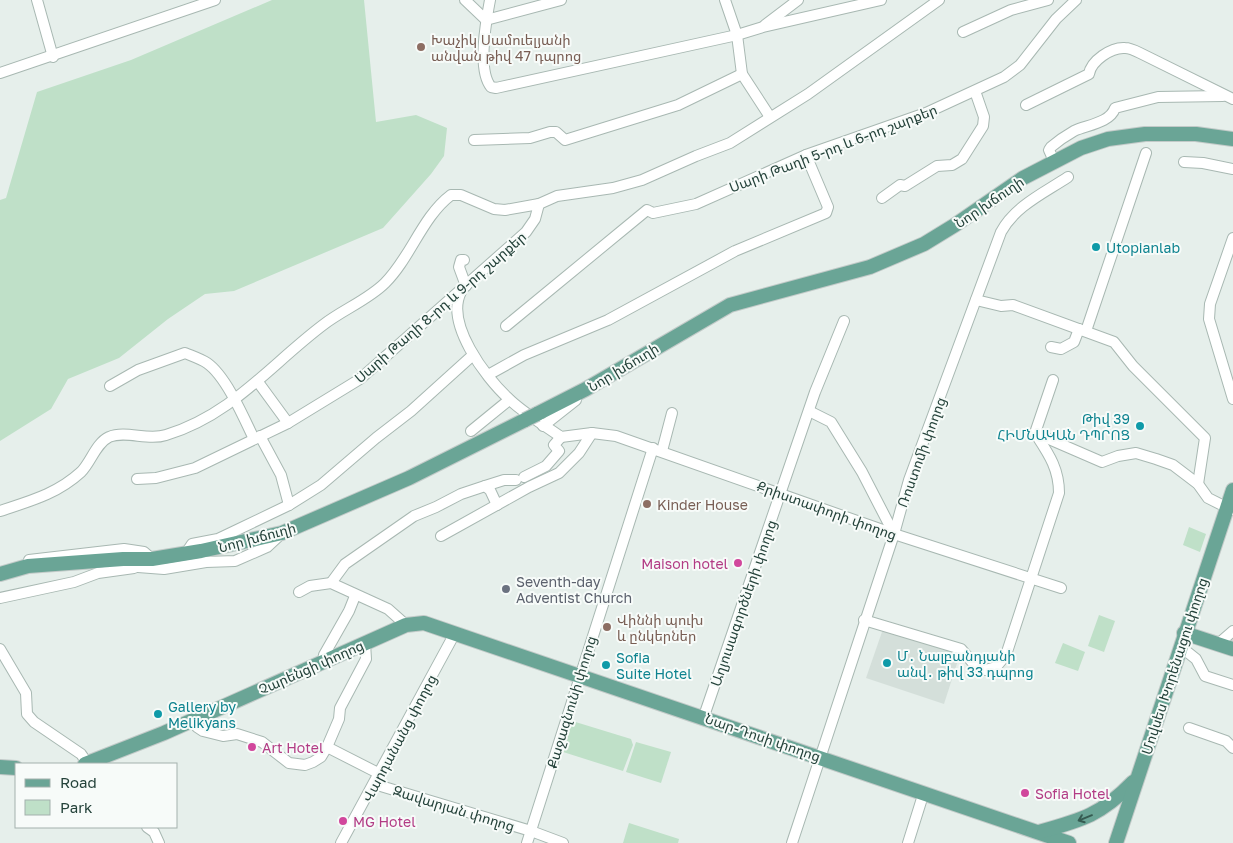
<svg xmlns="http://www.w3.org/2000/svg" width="1233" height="843" viewBox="0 0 1233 843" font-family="'Golos Text','Noto Sans Armenian',sans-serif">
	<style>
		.built { fill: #d4dfda }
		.green { fill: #bfe0c8 }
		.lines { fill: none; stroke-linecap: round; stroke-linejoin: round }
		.minor-casing { stroke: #a8b8b2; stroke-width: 12 }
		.major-casing { stroke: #c2cac8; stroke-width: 16 }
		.minor { stroke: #fff; stroke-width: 10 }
		.major { stroke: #6aa596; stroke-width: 14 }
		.major-bridge-casing { stroke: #c2cac8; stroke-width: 16; stroke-linecap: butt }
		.major-bridge { stroke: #6aa596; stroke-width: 14 }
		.oneway { stroke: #365b51 }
		.education-dot { fill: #8d6e63; stroke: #f7fbf9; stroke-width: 2 }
		.culture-dot { fill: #0f9aa8; stroke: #f7fbf9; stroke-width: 2 }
		.hotel-dot { fill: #d1479c; stroke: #f7fbf9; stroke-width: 2 }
		.worship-dot { fill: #6b7280; stroke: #f7fbf9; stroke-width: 2 }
		.labels { text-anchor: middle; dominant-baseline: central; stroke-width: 4; stroke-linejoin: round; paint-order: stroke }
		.education-label { font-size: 14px; fill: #785e54; stroke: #f7fbf9; text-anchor: start }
		.street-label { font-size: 14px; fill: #24423a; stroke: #f7fbf9 }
		.culture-label { font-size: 14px; fill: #0d838f; stroke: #f7fbf9; text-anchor: start }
		.hotel-label { font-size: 14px; fill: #b23c85; stroke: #f7fbf9; text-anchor: start }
		.worship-label { font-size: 14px; fill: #5b616d; stroke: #f7fbf9; text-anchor: start }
	</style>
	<rect width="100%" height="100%" fill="#e6efeb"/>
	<polygon class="built" points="883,629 960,654 944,704 866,678"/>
	<g class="green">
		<polygon points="272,0 364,0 376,122 416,115 447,128 444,156 431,174 383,228 234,291 205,294 168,319 119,358 68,379 51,409 0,441 0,200 6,198 37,92 131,60"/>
		<polygon points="1189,527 1206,534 1200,552 1183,545"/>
		<polygon points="1099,615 1115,621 1104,652 1088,646"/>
		<polygon points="1063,643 1085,652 1078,671 1055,663"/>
		<polygon points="569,720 631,739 633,745 623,771 560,751"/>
		<polygon points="636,742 671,752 661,783 626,772"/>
		<polygon points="629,823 679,839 678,843 623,843"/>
	</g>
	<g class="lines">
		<defs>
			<g id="minor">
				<polyline points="37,0 53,57"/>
				<polyline points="465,0 486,20"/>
				<path d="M 490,0 C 486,21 477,70 491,87 L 496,88 L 737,35 L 763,27 L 881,0"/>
				<polyline points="725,0 737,35 742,74 770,117"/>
				<polyline points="486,20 561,0"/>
				<polyline points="765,25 798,0"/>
				<polyline points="963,32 1011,10 1048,0"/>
				<polyline points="0,73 215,0"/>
				<path d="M 1026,105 L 1089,74 C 1091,61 1111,47 1125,48 C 1130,48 1136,51 1140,53 L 1233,99"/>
				<polyline points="474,140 530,138 550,132 556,132 565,140 678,105 742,74"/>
				<path d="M 1054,161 L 1049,150 L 1051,147 C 1058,141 1067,135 1074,131 C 1087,125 1110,123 1115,108 L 1158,97 L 1223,96"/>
				<polyline points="1184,162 1203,163 1233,169"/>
				<polyline points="882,198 900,185 905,186 937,166 952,165 962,159 983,126 984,117 975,91"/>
				<polyline points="1233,238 1210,304 1209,319 1233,399"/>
				<polyline points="464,260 461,260 459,267 466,286"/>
				<path d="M 461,292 C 445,323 485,377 508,398 C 523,413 543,424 561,437 L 592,433 L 616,436 L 894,534 L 1061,588"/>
				<polyline points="976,300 1001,306 1013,305 1114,342 1133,366 1205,438 1198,484"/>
				<polyline points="506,326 647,210 653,213 696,204 806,155 926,113 1004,77 1020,65 1056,19 1076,0"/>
				<polyline points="1086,331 1146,153"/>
				<polyline points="1051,347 1061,349 1074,342 1079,329"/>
				<polyline points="488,375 524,355 608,320 735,251 826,213 828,207 806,155"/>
				<polyline points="258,382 288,423"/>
				<path d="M 110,386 L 138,370 L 185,353 C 192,356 201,359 207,363 C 226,376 244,418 254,439"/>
				<polyline points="809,411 831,422 862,472 894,534"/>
				<polyline points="543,426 576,400"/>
				<polyline points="471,431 509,400"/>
				<polyline points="1035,433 1102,462 1118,456 1136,453 1156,459 1173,465 1198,484 1208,498 1232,510"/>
				<polyline points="260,436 281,475 289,505"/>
				<polyline points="662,451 672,413"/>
				<polyline points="524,477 546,466 559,451 554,445 561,437"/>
				<polyline points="137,479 156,478 195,468 288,423 360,379 526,232 535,219 539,204"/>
				<polyline points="485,486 504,480 516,480"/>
				<path d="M 0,511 C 30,501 57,494 81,472 C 91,462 96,443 109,437 C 126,430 148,441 166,435 C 232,415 270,365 323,325 C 342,310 368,300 385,283 C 411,257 422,217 451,195 L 461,195 L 494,209 L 505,210 L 539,204 L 557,196 L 613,188 L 642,180 L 696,156 L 730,143 L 808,94 L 939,0"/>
				<polyline points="441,536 529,487 559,473 579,453 592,433"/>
				<polyline points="186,553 192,544 218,539 239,529 289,505 321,485 376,438 411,411 473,355"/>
				<polyline points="138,567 164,569 206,562 235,561 267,547 282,533"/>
				<polyline points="331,583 345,564 414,516 436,507 461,494 485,486 490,490 497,505"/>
				<polyline points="299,592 310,586 331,583 388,609 406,625"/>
				<polyline points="0,598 74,582 98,573 134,568 152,559 144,552 124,549 29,560"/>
				<path d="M 864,620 L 961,649 L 973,663 L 985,670 L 996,667 L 1006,655 L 1059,493 C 1059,468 1048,453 1035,433 L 1053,380"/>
				<polyline points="1218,644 1233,631"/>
				<polyline points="0,649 26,693 27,714 34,722 81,754 88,764"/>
				<polyline points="1186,651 1196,659 1205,676 1233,685"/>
				<polyline points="323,661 324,655 349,611 355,596"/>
				<polyline points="704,716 815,392 844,321"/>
				<polyline points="193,719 197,727 203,731 223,736 237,734 262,742 289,763 305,765 313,762 321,757 327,747 339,719 340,708 366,659 365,643"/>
				<polyline points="1189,728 1226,741 1233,748"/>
				<polyline points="327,747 380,774"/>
				<polyline points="374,784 531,831 563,843"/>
				<polyline points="147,827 154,832 159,843"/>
				<polyline points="341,843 455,633"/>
				<polyline points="527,843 653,448"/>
				<path d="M 792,843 L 894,534 L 909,480 L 1001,232 C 1015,206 1044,193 1068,177"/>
				<polyline points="908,843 924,792"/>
			</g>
			<g id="major">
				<polyline points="537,414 586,389 730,305 870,267 924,244 955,225 1023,178 1081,148 1108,139 1145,134 1196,134 1233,139"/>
				<polyline points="0,574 28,566 123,559 152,559 201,551 282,533 409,478 525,420"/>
				<polyline points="1184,633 1233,649"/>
				<polyline points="85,764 164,733 406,625 424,623 1069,843"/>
				<polyline points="0,767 16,768"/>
				<path d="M 1039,832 C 1082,820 1101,815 1133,782"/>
				<polyline points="1116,843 1233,490"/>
			</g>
		</defs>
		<use href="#minor" class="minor-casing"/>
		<use href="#major" class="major-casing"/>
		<use href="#minor" class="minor"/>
		<use href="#major" class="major"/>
		<defs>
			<polyline id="major-bridge" points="525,420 537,414"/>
		</defs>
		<use href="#major-bridge" class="major-bridge-casing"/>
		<use href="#major-bridge" class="major-bridge"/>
	</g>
	<defs><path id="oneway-shaft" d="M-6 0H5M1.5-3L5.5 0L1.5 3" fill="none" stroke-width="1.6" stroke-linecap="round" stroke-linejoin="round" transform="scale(1.25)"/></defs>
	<use class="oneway" href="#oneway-shaft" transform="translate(1085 818) rotate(158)"/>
	<g class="education-dot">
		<circle cx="421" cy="47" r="5"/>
		<circle cx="647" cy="504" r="5"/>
		<circle cx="607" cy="627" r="5"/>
	</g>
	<g class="culture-dot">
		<circle cx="1096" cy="247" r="5"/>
		<circle cx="1140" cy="426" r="5"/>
		<circle cx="887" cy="663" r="5"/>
		<circle cx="606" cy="665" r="5"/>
		<circle cx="158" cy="714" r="5"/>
	</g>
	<g class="hotel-dot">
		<circle cx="738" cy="563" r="5"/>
		<circle cx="252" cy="747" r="5"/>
		<circle cx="1025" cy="793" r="5"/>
		<circle cx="343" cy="821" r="5"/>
	</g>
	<circle class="worship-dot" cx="506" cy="589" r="5"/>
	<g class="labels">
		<g class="education-label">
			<text x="431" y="39">Խաչիկ Սամուելյանի<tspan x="431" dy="16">անվան թիվ 47 դպրոց</tspan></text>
			<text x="657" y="504">Kinder House</text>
			<text x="617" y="619">Վիննի պուխ<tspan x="617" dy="16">և ընկերներ</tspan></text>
		</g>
		<g class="street-label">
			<text transform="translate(833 148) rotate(-21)">Սարի Թաղի 5-րդ և 6-րդ շարքեր</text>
			<text transform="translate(989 202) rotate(-34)">Նոր խճուղի</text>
			<text transform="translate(440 307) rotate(-41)">Սարի Թաղի 8-րդ և 9-րդ շարքեր</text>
			<text transform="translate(623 367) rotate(-31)">Նոր խճուղի</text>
			<text transform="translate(921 452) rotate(-70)">Ռոստոմի փողոց</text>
			<text transform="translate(827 510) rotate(20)">Քրիստափորի փողոց</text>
			<text transform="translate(257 537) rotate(-15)">Նոր խճուղի</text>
			<text transform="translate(743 603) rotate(-71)">Աղյուսագործների փողոց</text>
			<text transform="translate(1174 666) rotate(-72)">Մովսես Խորենացու փողոց</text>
			<text transform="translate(311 667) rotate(-24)">Չարենցի փողոց</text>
			<text transform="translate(571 702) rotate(-73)">Քաջազնունի փողոց</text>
			<text transform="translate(763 737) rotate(19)">Նար-Դոսի փողոց</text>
			<text transform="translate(399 738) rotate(-62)">Վարդանանց փողոց</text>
			<text transform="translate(454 808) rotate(17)">Զավարյան փողոց</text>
		</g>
		<g class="culture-label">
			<text x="1106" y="247">Utopianlab</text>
			<text x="1130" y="418" text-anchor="end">Թիվ 39<tspan x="1130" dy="16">ՀԻՄՆԱԿԱՆ ԴՊՐՈՑ</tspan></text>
			<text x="897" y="655">Մ․ Նալբանդյանի<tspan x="897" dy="16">անվ․ թիվ 33 դպրոց</tspan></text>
			<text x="616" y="657">Sofia<tspan x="616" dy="16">Suite Hotel</tspan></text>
			<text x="168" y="706">Gallery by<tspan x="168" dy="16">Melikyans</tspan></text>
		</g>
		<g class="hotel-label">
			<text x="728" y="563" text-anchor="end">Maison hotel</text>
			<text x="262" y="747">Art Hotel</text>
			<text x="1035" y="793">Sofia Hotel</text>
			<text x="353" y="821">MG Hotel</text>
		</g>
		<g class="worship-label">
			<text x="516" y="581">Seventh-day<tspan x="516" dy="16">Adventist Church</tspan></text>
		</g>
	</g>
	<rect x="15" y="763" width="162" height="65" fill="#f7fbf9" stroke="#a3b1ad"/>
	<rect x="25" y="779" width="25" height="8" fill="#6aa596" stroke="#a3b1ad"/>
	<text x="60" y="788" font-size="15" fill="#24423a">Road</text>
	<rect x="25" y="800" width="25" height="15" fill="#bfe0c8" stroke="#a3b1ad"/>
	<text x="60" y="813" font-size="15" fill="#24423a">Park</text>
</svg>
